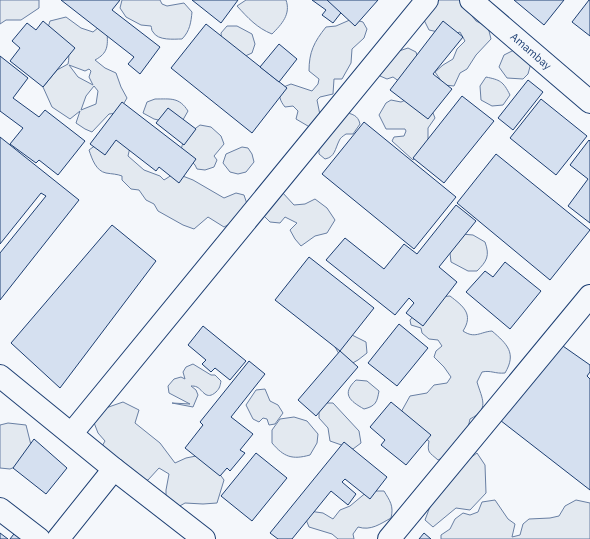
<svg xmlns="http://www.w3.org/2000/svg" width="590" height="539" viewBox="0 0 590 539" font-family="'IBM Plex Sans',sans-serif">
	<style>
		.green { fill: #e3e9f0; stroke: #687fa3; fill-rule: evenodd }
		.building { fill: #d5e0f0; stroke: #1d3f73 }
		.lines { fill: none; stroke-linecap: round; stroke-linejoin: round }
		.minor-casing { stroke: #1d3f73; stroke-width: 24 }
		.minor { stroke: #f4f7fb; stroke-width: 22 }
		.labels { text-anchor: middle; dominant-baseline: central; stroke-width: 3; stroke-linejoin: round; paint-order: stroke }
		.street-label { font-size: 11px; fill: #1d3f73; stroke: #f4f7fb }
	</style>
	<rect width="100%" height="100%" fill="#f4f7fb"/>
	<g class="green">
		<polygon points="0,0 39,0 39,8 21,20 6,20 0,24"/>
		<path d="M 122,0 L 160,0 L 162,4 L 167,6 L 184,3 L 192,12 C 191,22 190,31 182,39 C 174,39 158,41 153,32 C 151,30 152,28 151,26 L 141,25 L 126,17 L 120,8 Z"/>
		<path d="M 246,0 L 286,0 C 291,14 282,24 272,34 C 257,28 248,18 237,6 Z"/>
		<polygon points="428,0 471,0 469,12 476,21 488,27 491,39 476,55 467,69 460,73 454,86 444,85 435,72 443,65 453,59 457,49 465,41 460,32 452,35 429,30 420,12"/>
		<path d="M 66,17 L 81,28 L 93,32 L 99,27 L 107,32 C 108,46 108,53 95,60 L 105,68 L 116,73 L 121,87 L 127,98 L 118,113 L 109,114 L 92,132 L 85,129 L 76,123 L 80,111 L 70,119 L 52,107 L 43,87 L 57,70 L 68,64 C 72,46 60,41 47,31 L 50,21 ZM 69,65 L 85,71 L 89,69 L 91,71 L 89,77 L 93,85 L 78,77 ZM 94,86 L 98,91 L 96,104 L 81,110 L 86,96 Z"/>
		<path d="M 352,19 L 363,22 L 367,29 L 364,38 L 352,49 L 351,63 L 342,79 L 334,79 L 333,94 L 320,97 L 317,100 L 321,120 L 313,129 L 296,119 L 298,111 L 293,106 L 285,107 C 280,101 278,95 281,88 L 291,84 L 312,91 L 318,84 L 319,79 L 309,71 C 309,52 314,42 326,27 L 336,26 Z"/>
		<polygon points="227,26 237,26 252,34 255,44 252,53 243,57 222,43 221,33"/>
		<polygon points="408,48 416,52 420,65 403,84 393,77 387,79 380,76 375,63 399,51"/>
		<polygon points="516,49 531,63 528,74 523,79 507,78 499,67 504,55"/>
		<path d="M 486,77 C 500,80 503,81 510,95 L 503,105 L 492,106 L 481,100 L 480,86 Z"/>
		<path d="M 155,99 C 171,99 179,97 188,111 L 180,125 L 154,119 L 143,113 L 147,102 Z"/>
		<polygon points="408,99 431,108 435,118 428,128 428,146 422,154 413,160 392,141 394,137 404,136 406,131 405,129 386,129 379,115 386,103 391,100 401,102"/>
		<path d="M 344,112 C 352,114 358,115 360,124 L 353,134 L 346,134 C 343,136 340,138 339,141 C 335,149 335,157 325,159 L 319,154 L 319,148 L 323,144 L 324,136 Z"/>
		<path d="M 200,125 L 211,127 L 221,136 L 224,144 L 214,156 L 217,160 L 214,167 L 205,170 L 197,169 L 195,165 L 181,150 C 184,136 188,134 200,125 Z"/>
		<path d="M 111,134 L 131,143 L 128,156 L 144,170 L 160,176 L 164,180 L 175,173 L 193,180 L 224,198 L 236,193 L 244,195 L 248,207 L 241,218 L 224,227 L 208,217 L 194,229 L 183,225 L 158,211 L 154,204 L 146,200 L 139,190 L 131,189 L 122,180 L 122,176 C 117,174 112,174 106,173 C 96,171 92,159 89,150 Z"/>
		<polygon points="242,147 248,148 252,154 254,162 246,172 238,174 230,172 223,163 226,154"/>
		<polygon points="282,192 294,205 305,204 315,199 327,208 335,220 327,233 315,236 301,246 295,239 290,230 297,223 285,217 280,223 270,222 263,215"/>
		<path d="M 461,234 L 473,235 L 485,242 C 490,256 487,261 477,271 L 468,271 L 451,262 L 449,244 Z"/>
		<path d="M 450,296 C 463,306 474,314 463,331 C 475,339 480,332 492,331 C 507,344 517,353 505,373 C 495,374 491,370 482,372 L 477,382 C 482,399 490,409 470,419 L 467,432 L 442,458 L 438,460 C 429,452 427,453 429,441 L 421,436 L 400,414 L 410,396 L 427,393 L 434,385 L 447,383 L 451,377 L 444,367 L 434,357 L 436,351 L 442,346 L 438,340 L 429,339 L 422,333 L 421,328 L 411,325 L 410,320 L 418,311 L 438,297 Z"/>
		<polygon points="350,334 366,342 367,353 358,360 349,365 342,359 335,347"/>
		<path d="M 193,364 L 211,375 L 215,375 L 221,381 C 220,386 220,388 216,392 C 206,401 203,390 197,387 C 195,386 193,386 191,386 L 196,390 L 198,395 L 193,407 L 172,403 L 190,404 L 169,393 L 168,386 L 174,379 L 181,377 L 185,379 L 183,372 L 186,367 Z"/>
		<path d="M 356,380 L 367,381 L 379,391 C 377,402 376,406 364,409 C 350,401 341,394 356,380 Z"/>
		<polygon points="265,389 270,401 278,405 283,413 275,424 269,425 267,419 263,418 259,422 253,419 246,405 256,390"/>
		<polygon points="123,402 139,410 135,423 160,443 175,463 186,458 201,455 216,469 224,480 217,503 203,504 185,503 178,507 166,500 166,490 169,474 159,468 148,480 131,484 97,455 105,441 98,433 93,420 100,410"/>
		<polygon points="323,403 333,403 359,431 361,443 353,449 330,441 328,428 319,418 319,411"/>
		<path d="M 294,417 L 307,421 L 318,434 L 317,443 L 310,455 C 292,460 284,457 272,443 L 272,430 L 280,419 Z"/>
		<polygon points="8,423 26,425 32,449 25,463 10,469 0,468 0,425"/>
		<polygon points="477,453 485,465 486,493 470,510 456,508 433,527 425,520 431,504 466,461"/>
		<path d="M 368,491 L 384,491 C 390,501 394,506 391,518 C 380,524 371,531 358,527 L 353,534 L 354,539 L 338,539 L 332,534 L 309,527 L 305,517 L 309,511 L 323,513 L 333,519 L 340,510 L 350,506 Z"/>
		<polygon points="495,500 508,519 515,524 512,537 520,535 523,524 529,519 550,518 559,516 565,506 576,500 590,503 590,539 441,539 441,535 450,529 455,519 463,513 470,515 478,512 482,502"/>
	</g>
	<g class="building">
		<polygon points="61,0 120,0 112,10 160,47 140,74 128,64 134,57"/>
		<polygon points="192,0 238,0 221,23"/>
		<polygon points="312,0 340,0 347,5 333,23 322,15 326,10"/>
		<polygon points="327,0 378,0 355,26"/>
		<polygon points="514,0 564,0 544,25"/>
		<polygon points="589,0 590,0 590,36 572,22"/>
		<polygon points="43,21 75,48 43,87 10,61 20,48 12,41 27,23 36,30"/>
		<polygon points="443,21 463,37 433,74 452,89 428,119 390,90"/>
		<polygon points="206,24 287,88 252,133 171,68"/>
		<polygon points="279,44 297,59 279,82 260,67"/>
		<polygon points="0,56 28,78 13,98 39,117 45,110 85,141 58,175 39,160 36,163 10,144 23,128 0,111"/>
		<polygon points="528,80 543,92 513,130 498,118"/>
		<polygon points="462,96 494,121 444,183 413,158"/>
		<polygon points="541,99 587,136 556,175 510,138"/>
		<polygon points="122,102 196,159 179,183 159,167 156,171 116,140 105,155 90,144"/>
		<polygon points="168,108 196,129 184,145 156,123"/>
		<polygon points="364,122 456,197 414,249 322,174"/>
		<polygon points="0,137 79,200 0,300 0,253 46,196 41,193 0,244"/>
		<polygon points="589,140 590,141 590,223 568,206 588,179 570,165"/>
		<polygon points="496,154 590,230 550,280 457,203"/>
		<polygon points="456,205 476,221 439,267 457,282 423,326 406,313 414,303 409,298 395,315 326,260 345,238 384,269 404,244 417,254"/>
		<polygon points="112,225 156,261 60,388 11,343"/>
		<polygon points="309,257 374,308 340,351 275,300"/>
		<polygon points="505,262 541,291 510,329 466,292 485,271 493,277"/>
		<polygon points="399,324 428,348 397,386 368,363"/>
		<polygon points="203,326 246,361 230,380 215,368 211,372 202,364 206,360 188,345"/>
		<polygon points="560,344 590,365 590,372 587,376 590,379 590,490 496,417"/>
		<polygon points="340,351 358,367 316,416 298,400"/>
		<polygon points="249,361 265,374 231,417 253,434 240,450 245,453 230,471 227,468 220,476 185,448 203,425 200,422"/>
		<polygon points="391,402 431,435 406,465 381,445 385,440 370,427"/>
		<polygon points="34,439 67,468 46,494 13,468"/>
		<polygon points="344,442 387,477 370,499 345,479 342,482 356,494 348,505 331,491 292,539 278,539 270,533"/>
		<polygon points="256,453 287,478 252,521 221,496"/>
		<polygon points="17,530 28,539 10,539"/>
		<polygon points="0,533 8,539 0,539"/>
		<polygon points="424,533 431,539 419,539"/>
	</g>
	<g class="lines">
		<defs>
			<g id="minor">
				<polyline points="471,0 590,102"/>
				<polyline points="0,376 114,469 204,539"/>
				<polyline points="72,433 427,0"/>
				<polyline points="0,509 39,539"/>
				<polyline points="58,539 114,469"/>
				<polyline points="389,539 590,296"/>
			</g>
		</defs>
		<use href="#minor" class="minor-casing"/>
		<use href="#minor" class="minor"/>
	</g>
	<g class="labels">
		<g class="street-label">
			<text transform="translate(531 51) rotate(41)">Amambay</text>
		</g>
	</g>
</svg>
